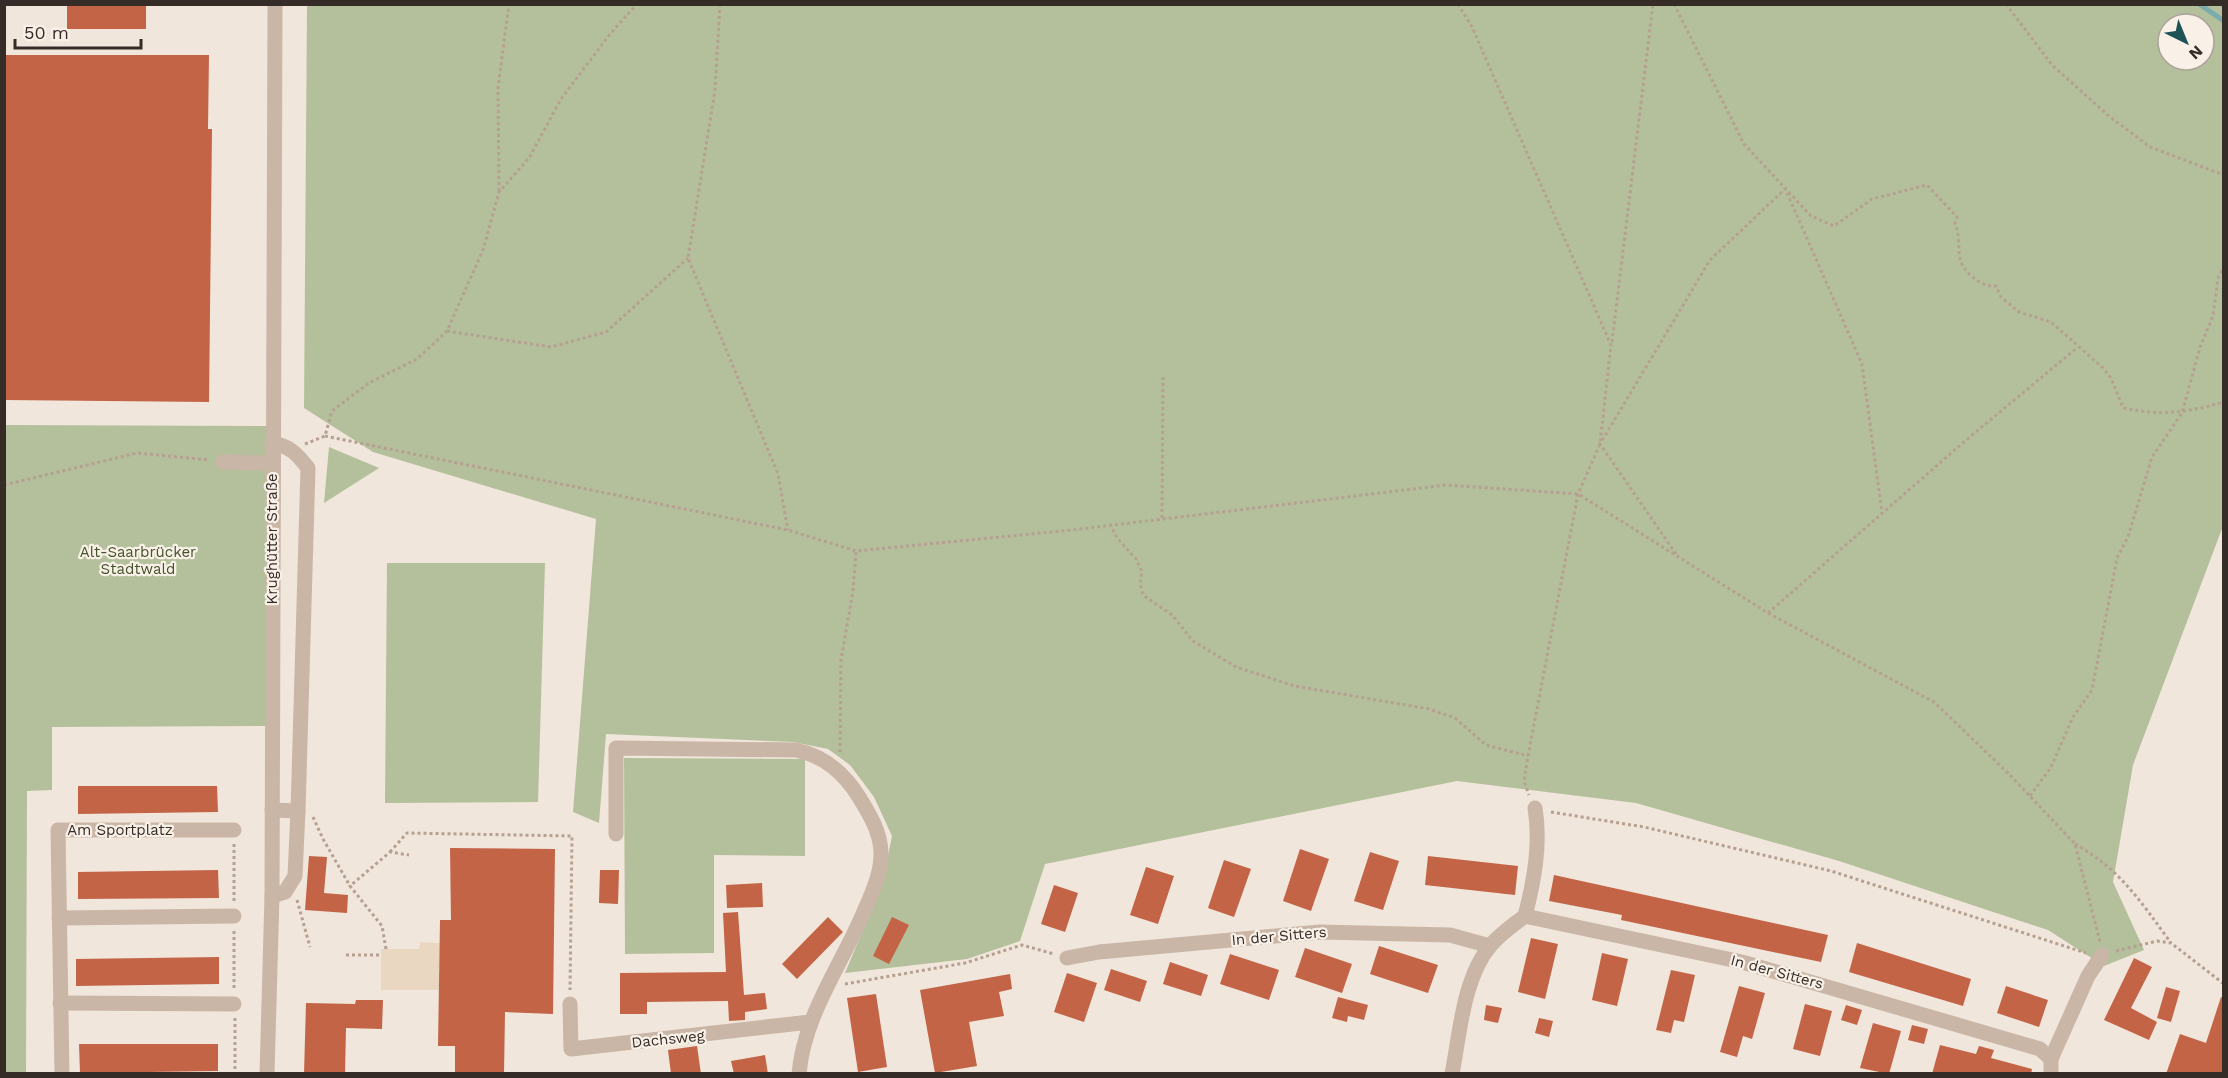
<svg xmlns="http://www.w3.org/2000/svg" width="2228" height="1078" viewBox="0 0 2228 1078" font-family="'Work Sans',sans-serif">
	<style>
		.green { fill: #b4c09b; fill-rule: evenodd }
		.plaza { fill: #e9d7c2 }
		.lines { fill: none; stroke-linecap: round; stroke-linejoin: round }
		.stream { stroke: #7aabad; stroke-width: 5 }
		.building { fill: #c36447 }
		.path { stroke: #b5a091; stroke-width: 3; stroke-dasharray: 3 3; stroke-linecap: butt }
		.minor { stroke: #c9b6a7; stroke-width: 15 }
		.labels { text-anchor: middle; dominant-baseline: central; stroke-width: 4.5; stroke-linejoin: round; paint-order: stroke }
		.street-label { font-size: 15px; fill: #352c27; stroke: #f9f1e7 }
		.park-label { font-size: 15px; fill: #45532c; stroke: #f9f1e7 }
	</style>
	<rect width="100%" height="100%" fill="#f1e6db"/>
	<g class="green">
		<path d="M 307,5 L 2223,5 L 2223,526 L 2133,765 L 2113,882 L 2144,950 L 2104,966 L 2048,930 L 1839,861 L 1636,803 L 1457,781 L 1045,864 L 1020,941 L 967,959 L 845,973 L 882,885 L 892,836 L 874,797 L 850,765 L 828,749 L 793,742 L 606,734 L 599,823 L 573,812 L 596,519 L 373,452 L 304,408 ZM 2168,24 L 2204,24 L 2204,60 L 2168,60 Z"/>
		<polygon points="5,425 274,426 268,726 52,727 52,790 27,791 26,1073 5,1074"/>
		<polygon points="329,447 379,468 324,503"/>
		<polygon points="387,563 545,563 538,802 385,803"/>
		<polygon points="624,758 805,759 805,856 714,855 714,953 625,954"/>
	</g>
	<polygon class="plaza" points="420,942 440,943 439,990 381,990 381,949 419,949"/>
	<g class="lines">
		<polyline class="stream" points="2199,4 2224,21"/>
	</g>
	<g class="building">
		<rect x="67" y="4" width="79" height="25"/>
		<polygon points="4,55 209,55 208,129 212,129 209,402 4,400"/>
		<polygon points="78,786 217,786 218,812 78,814"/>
		<polygon points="450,848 555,849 553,1014 505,1012 504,1074 455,1074 455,1046 438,1046 440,920 451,920"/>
		<polygon points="1300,849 1329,859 1311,911 1283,901"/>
		<polygon points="1370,852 1399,861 1383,910 1354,901"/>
		<polygon points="309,856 327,857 324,893 348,895 347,913 305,910"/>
		<polygon points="1428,856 1518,866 1515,895 1425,885"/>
		<polygon points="1224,860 1251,869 1234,917 1208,908"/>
		<polygon points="1146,867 1174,876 1158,924 1130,915"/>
		<polygon points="218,870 219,898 78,899 78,872"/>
		<polygon points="600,870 619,870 618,904 599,903"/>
		<polygon points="1554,875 1828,935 1821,962 1621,920 1622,915 1549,901"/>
		<polygon points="762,883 763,907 727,908 726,885"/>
		<polygon points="1054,885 1078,893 1065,932 1041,924"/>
		<polygon points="738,912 744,995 765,993 767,1009 745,1012 745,1020 729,1021 728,1001 647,1002 647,1014 620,1014 620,973 726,972 723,913"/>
		<polygon points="828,917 843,932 797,979 782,964"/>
		<polygon points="892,917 909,925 889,964 873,956"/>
		<polygon points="1531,938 1558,944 1545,999 1518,992"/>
		<polygon points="1857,943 1971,979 1963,1006 1849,972"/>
		<polygon points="1379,946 1438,965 1428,993 1370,974"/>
		<polygon points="1305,948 1352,964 1342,993 1295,977"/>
		<polygon points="1602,953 1628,959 1617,1006 1592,1000"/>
		<polygon points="1230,954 1279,970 1269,1000 1220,984"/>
		<polygon points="219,957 219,984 76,986 76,959"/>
		<polygon points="2134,958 2152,967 2131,1008 2157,1022 2149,1040 2104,1020"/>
		<polygon points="1170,962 1208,975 1201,996 1163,984"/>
		<polygon points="1111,969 1147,981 1140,1002 1104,990"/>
		<polygon points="1671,970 1695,975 1684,1022 1674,1020 1671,1033 1656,1030"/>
		<polygon points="1067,973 1097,983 1084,1022 1054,1012"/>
		<polygon points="1010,974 1012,989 999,992 1004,1016 969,1022 977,1066 935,1073 920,990"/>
		<polygon points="1739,986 1765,993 1752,1039 1743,1036 1737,1057 1720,1052"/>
		<polygon points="2006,986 2048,1000 2039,1027 1997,1013"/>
		<polygon points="2166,987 2180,991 2171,1022 2157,1018"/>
		<polygon points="876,994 887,1067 858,1072 847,998"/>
		<polygon points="1338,997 1368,1005 1364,1020 1348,1016 1347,1022 1332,1018"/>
		<polygon points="2221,997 2223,998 2223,1074 2166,1074 2180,1034 2206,1043"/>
		<polygon points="356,1000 383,1000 382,1029 346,1028 345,1074 304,1074 306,1003 355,1004"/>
		<polygon points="1805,1004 1832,1011 1820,1056 1793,1049"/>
		<polygon points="1486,1005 1502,1008 1498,1023 1484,1020"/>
		<polygon points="1846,1005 1862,1010 1857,1025 1841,1020"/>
		<polygon points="1539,1018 1553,1021 1549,1037 1535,1033"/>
		<polygon points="1873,1023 1901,1031 1889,1074 1860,1068"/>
		<polygon points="1912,1025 1928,1029 1924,1044 1908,1040"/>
		<polygon points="79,1044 218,1044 218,1071 80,1073"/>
		<polygon points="1940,1045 1976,1054 1979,1046 1994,1050 1991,1058 2032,1069 2031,1074 1932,1074"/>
		<polygon points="697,1046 701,1074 671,1074 668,1050"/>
		<polygon points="765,1055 768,1074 734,1074 731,1061"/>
	</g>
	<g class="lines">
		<g class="path">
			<polyline points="720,4 715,90 688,258 778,474 788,530"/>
			<polyline points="1458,4 1472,27 1611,345 1600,444 1578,494 1528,756 1524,781 1529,795"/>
			<path d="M 1674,4 L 1744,144 L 1811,216 L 1834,226 L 1872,199 L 1927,185 L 1957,217 L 1955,223 C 1961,238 1957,252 1961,262 C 1966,275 1984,288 1996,286 L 2001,297 L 2019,312 L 2051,322 L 2103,368 L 2111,378 L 2123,408 C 2164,416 2184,413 2224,402"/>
			<polyline points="2006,4 2052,65 2109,116 2150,147 2224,175"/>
			<polyline points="499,191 498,88 509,4"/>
			<polyline points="1787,193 1862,364 1882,513"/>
			<polyline points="447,331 551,347 606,332 688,258"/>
			<polyline points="1612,342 1653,4"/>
			<polyline points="325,436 788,530 856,551 1072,530 1446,485 1578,494 1768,613 1934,702 2009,774 2075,844 2100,942"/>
			<polyline points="305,444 325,436 332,411 369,383 417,359 447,331 483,250 499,192 529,158 561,99 610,34 637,4"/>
			<polyline points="4,485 137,453 209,460"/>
			<polyline points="1162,518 1163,374"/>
			<polyline points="1110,524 1117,538 1136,559 1142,572 1140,583 1143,595 1172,615 1193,641 1236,667 1295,686 1429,709 1455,718 1486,745 1528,756"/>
			<polyline points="1676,554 1600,444 1710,260 1785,189"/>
			<polyline points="1768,613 1965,441 2078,347"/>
			<polyline points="840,752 841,660 853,591 856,551"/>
			<polyline points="2030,796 2051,767 2073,717 2092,690 2117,558 2128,537 2152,457 2182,413 2200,347 2213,316 2218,278 2224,266"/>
			<polyline points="1551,812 1644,827 1831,871 2086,953"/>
			<polyline points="313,817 323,839 350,886"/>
			<polyline points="234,844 234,901"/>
			<path d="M 2075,844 C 2120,869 2141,902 2171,943"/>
			<polyline points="390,852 407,833 572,836 570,990"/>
			<polyline points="297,900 310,947"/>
			<polyline points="234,931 234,988"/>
			<polyline points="386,949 382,926 350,886 390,852 409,855"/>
			<polyline points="2116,951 2157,941 2171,943 2224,984"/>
			<polyline points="346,955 381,955"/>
			<polyline points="845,984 965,963 1022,945 1054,954"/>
			<polyline points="235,1018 235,1074"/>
		</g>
		<g class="minor">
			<path d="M 272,443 C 290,446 297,454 308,468 L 298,811 L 272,810"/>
			<polyline points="223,462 272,463"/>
			<path d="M 616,834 L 616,748 L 796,750 C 825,756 844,773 859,797 C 870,815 880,831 881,852 C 882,871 873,892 865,909 C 843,963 804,1014 799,1074"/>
			<polyline points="272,896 285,892 295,876 298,811"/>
			<path d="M 1525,916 C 1534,881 1541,844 1535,808"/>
			<polyline points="59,918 234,916"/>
			<polyline points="1067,958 1099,952 1320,932 1450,935 1490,946"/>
			<polyline points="60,1003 234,1004"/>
			<polyline points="570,1004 571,1049 810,1022"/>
			<polyline points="2051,1059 2088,976 2102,955"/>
			<polyline points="62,1074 58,830 234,830"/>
			<polyline points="267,1074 272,896 275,4"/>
			<path d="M 1452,1074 C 1460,1033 1463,979 1490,946 C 1500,934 1513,925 1525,916 L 1742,962 L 2040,1049 L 2051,1059 L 2051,1074"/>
		</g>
	</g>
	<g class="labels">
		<g class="street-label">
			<text transform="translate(272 539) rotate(-90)">Krughütter Straße</text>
			<text x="120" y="830">Am Sportplatz</text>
			<text transform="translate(1279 936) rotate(-5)">In der Sitters</text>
			<text transform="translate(1777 972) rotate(15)">In der Sitters</text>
			<text transform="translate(668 1039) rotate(-6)">Dachsweg</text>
		</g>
		<g class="park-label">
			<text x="138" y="552">Alt-Saarbrücker<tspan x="138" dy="17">Stadtwald</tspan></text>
		</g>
	</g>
	<rect width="2228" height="1078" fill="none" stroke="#352c27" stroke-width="12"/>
	<g transform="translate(2186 42) rotate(137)"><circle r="28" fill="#f9f1e7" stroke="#aba29a" stroke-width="1.5"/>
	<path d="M0-4.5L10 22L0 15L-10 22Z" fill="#1e5256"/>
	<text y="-9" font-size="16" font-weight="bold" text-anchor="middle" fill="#352c27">N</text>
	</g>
	<path d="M15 39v9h126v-9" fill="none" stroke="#352c27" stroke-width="3"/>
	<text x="24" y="39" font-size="18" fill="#352c27" stroke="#f9f1e7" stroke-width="4.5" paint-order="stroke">50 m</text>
</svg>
